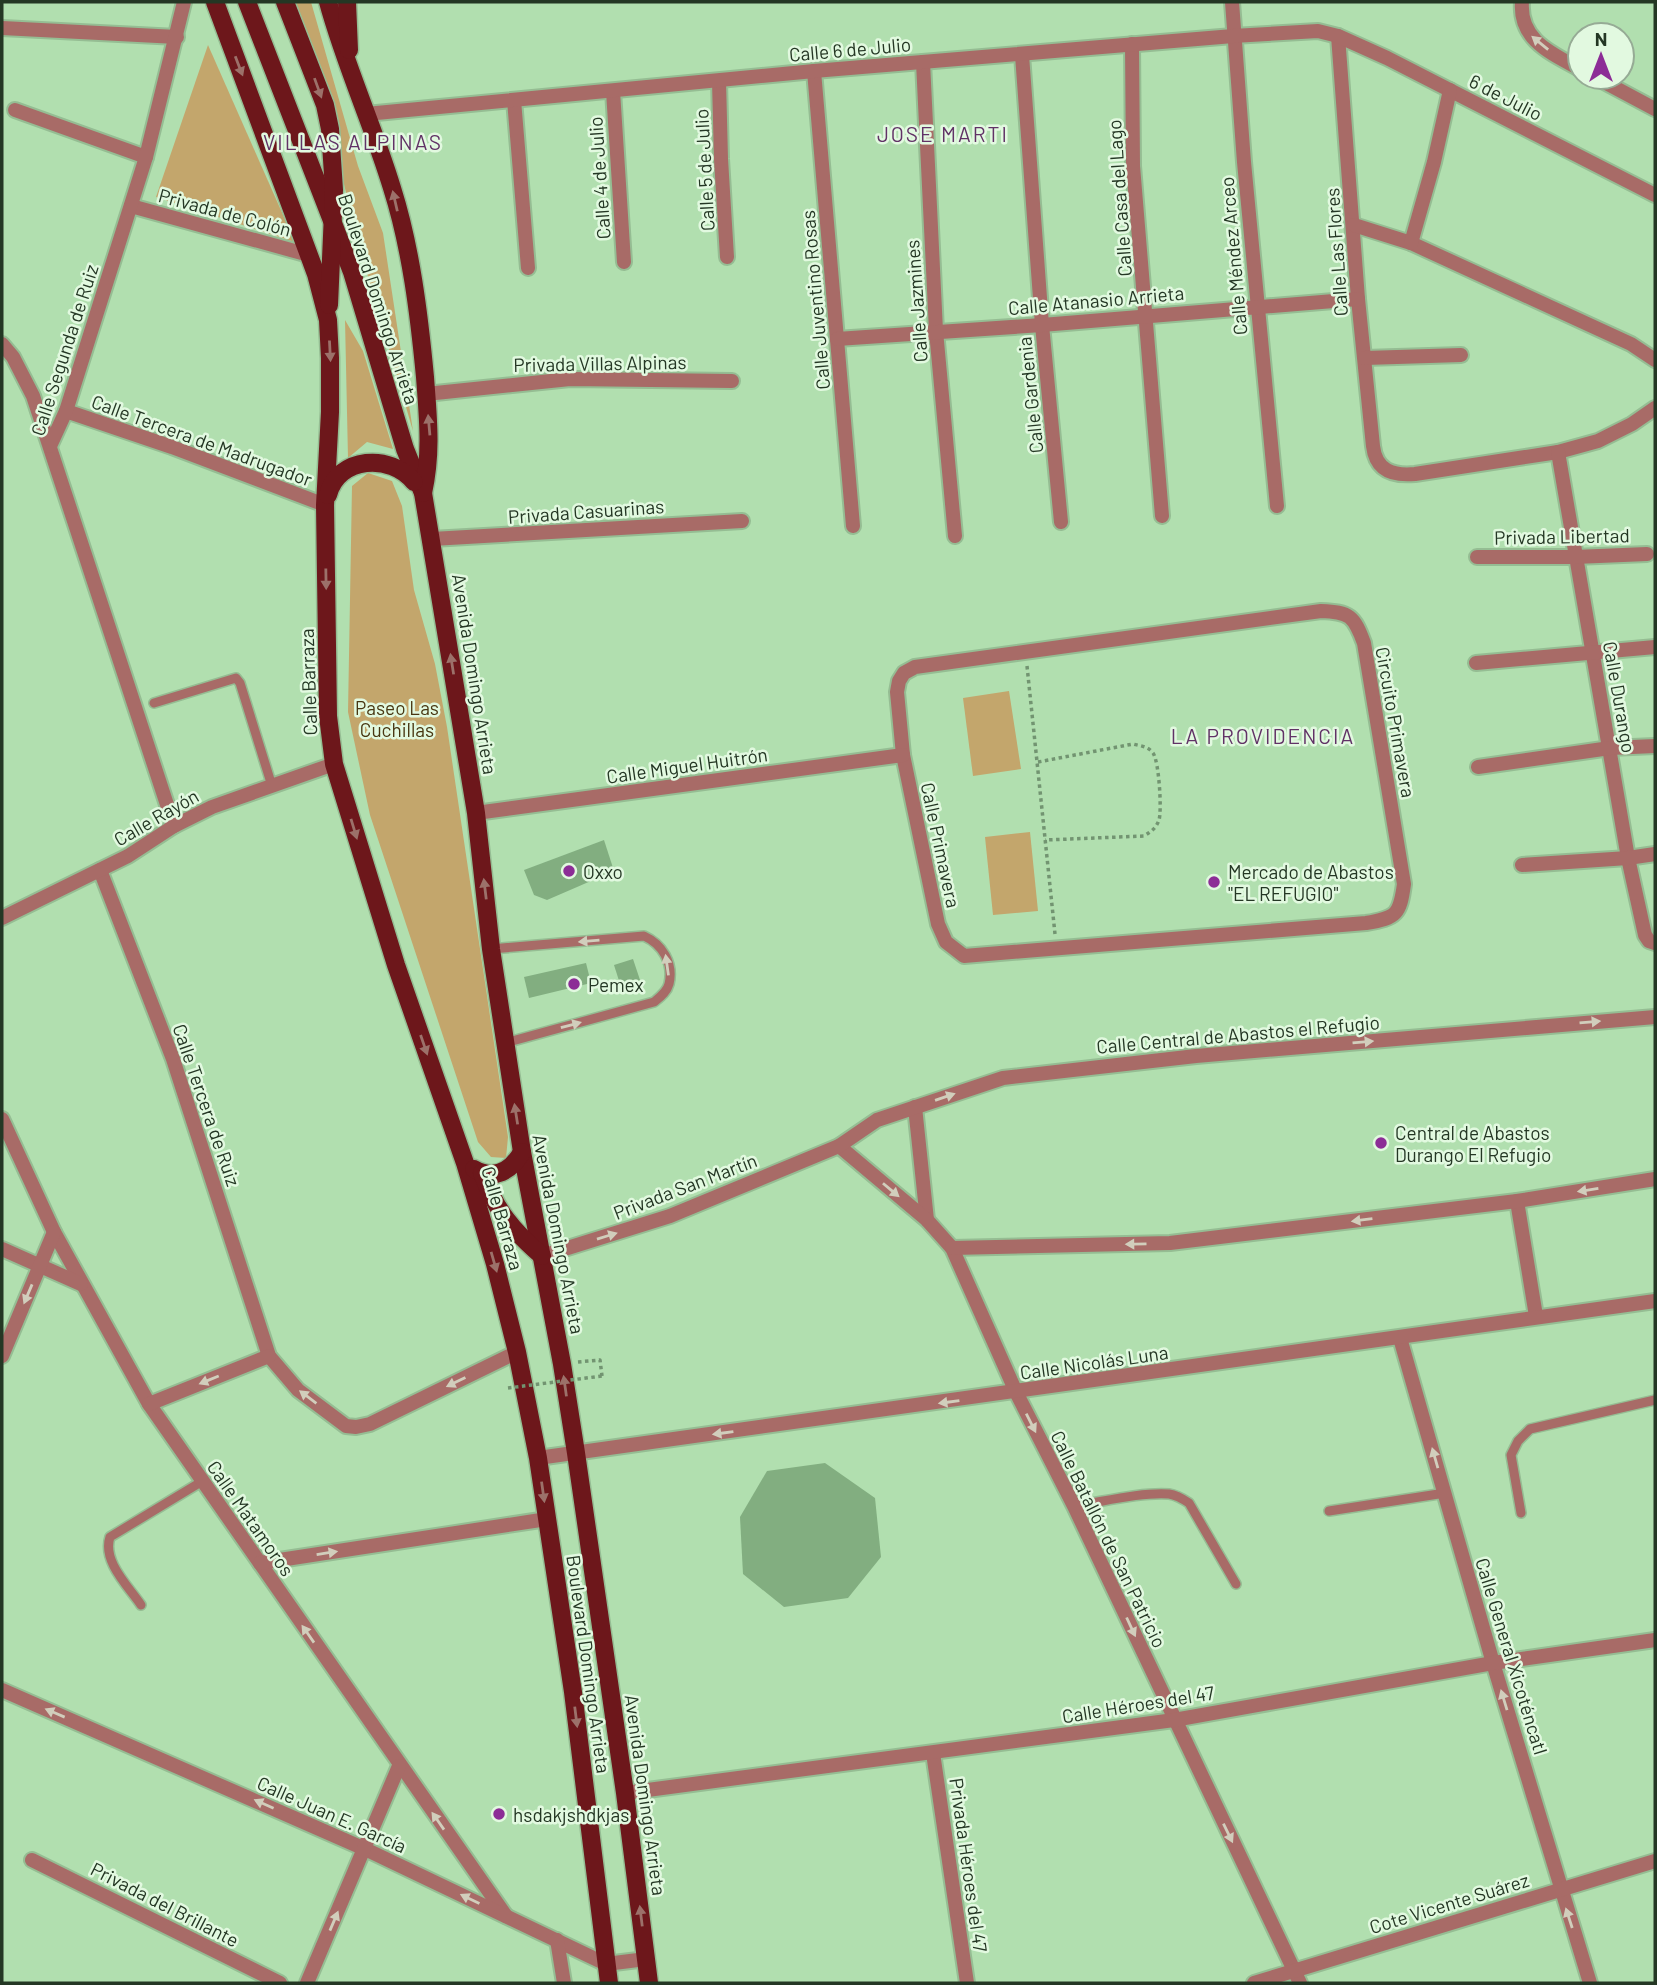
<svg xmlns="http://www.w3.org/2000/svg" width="1657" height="1985" viewBox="0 0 1657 1985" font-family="Barlow,sans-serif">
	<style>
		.green { fill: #c3a66c }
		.building { fill: #82ae80 }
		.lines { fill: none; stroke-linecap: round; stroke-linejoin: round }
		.service-casing { stroke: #95bd93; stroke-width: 12 }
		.minor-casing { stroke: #95bd93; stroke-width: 18 }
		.primary-casing { stroke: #95bd93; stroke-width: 21 }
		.path { stroke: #729471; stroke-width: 3.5; stroke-dasharray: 3.5 3.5; stroke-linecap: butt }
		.service { stroke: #a86b67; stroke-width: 9 }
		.minor { stroke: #a86b67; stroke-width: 14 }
		.primary { stroke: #6d171b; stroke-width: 18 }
		.path-bridge { stroke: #729471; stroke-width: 3.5; stroke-dasharray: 3.5 3.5; stroke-linecap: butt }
		.oneway { fill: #d1cebc }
		.oneway2 { fill: #9c716a }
		.poi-dot { fill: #8c2d96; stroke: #e2f9e0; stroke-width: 2.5 }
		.labels { text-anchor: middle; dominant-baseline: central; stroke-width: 5; stroke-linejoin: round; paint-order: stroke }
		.street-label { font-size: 19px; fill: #243724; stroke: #e2f9e0 }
		.park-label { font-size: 19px; fill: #483611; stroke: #e2f9e0 }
		.poi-label { font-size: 19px; fill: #243724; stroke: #e2f9e0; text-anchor: start }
		.neighbourhood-label { font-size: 21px; letter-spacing: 2px; fill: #613266; stroke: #e2f9e0 }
	</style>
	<rect width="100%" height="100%" fill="#b1dfaf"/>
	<g class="green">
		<polygon points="291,2 311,2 358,166 383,233 413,431 359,246 334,143"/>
		<polygon points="208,45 295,242 156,197"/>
		<polygon points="345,320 363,351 393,449 367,442 348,458"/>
		<polygon points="368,473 392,481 402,506 414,590 435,664 447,727 508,1137 506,1158 491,1157 478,1142 370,815 348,712 352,486"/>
		<polygon points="1009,691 1021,769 973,776 963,698"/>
		<polygon points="1030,832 1038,911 993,915 985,837"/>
	</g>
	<g class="building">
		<polygon points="604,840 614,871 547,900 534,895 524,870"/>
		<polygon points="633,959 640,980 621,987 614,965"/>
		<polygon points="586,963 591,983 529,998 524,977"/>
		<polygon points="825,1463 875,1498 881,1557 848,1598 784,1607 743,1574 740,1517 767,1471"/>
	</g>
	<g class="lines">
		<defs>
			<g id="service">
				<polyline points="154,703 236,678 240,683 272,786"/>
				<path d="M 491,949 L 644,936 C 662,944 674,963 669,984 C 667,992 660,997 654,1002 L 505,1043"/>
				<path d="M 1074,1506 C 1102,1502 1140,1492 1169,1494 C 1176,1495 1183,1499 1189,1503 L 1236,1584"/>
				<polyline points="1329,1511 1445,1493"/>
				<polyline points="1521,1513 1511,1455 1518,1441 1530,1429 1655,1400"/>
				<path d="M 141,1605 C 128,1586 102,1561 110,1537 L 201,1482"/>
			</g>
			<g id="minor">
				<polyline points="1232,2 1244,162 1277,506"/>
				<path d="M 1522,2 C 1519,40 1551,53 1580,69"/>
				<polyline points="2,28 177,37"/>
				<path d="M 1338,36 L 1358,299 L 1373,446 C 1376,471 1393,476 1415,474 L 1558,452 L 1598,441 L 1632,424 L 1655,408"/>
				<polyline points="1132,44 1133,166 1162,516"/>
				<polyline points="1022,55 1042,325 1061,522"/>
				<polyline points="923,62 936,331 955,536"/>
				<polyline points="814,71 853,526"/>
				<polyline points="1595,77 1655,109"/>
				<polyline points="719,81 721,159 727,257"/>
				<polyline points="613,91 624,262"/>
				<polyline points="514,100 528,268"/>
				<polyline points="15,110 146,157"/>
				<polyline points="366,114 814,71 1233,36 1318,31 1338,36 1387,58 1655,195"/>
				<polyline points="131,206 309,255"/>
				<polyline points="1354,225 1411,243 1631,344 1655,360"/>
				<polyline points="1411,243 1434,162 1450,90"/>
				<polyline points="837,339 1042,325 1358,299"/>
				<polyline points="2,344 13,357 33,396 174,826"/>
				<polyline points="1365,358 1461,355"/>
				<polyline points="426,394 570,379 732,381"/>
				<polyline points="66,411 172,447 325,505"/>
				<polyline points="50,446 66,411 146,157 184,2"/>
				<polyline points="1558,452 1628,858 1645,935 1649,941 1655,943"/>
				<polyline points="432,539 742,521"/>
				<polyline points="1477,557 1575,557 1647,554"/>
				<path d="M 1321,611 C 1350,612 1354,616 1364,643 L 1404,884 C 1400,914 1397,918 1366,923 L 964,956 L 946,942 L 938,924 L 903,755 L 897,692 L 899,681 L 904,673 L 915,667 Z"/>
				<polyline points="1476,663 1655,647"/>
				<polyline points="1478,767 1610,748 1655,746"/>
				<polyline points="476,813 903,755"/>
				<polyline points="1522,865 1628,858 1655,854"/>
				<polyline points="100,870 173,1059 269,1356 298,1390 346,1426 356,1427 370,1424 517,1352"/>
				<polyline points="2,918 128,856 174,826 212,807 334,764"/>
				<polyline points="915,1107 927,1220"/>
				<polyline points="2,1119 54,1232 149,1404 506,1916"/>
				<polyline points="839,1146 927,1220 952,1248 1016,1392 1074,1506 1300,1983"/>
				<polyline points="1517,1201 1536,1316"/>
				<polyline points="952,1248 1170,1243 1517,1201 1655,1179"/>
				<polyline points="2,1249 81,1284"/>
				<polyline points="542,1256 670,1216 839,1146 877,1120 1003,1078 1196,1056 1655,1017"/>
				<polyline points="1400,1338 1493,1663 1590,1983"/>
				<polyline points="2,1356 54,1232"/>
				<polyline points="149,1404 269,1356"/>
				<polyline points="538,1458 1655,1301"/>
				<polyline points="260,1563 547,1519"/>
				<polyline points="2,1690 365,1849 606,1964 646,1959"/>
				<polyline points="933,1753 967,1983"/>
				<polyline points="625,1793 1174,1720 1493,1663 1655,1640"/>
				<polyline points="32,1860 280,1983"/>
				<polyline points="557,1940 564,1983"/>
				<polyline points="307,1983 399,1766"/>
				<polyline points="1254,1983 1655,1861"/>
			</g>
			<g id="primary">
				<polyline points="215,2 316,274 328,320 330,358 330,412 325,505 328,716 334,764 396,965 465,1163 495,1264 517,1352 538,1458 573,1692 609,1983"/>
				<polyline points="247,2 352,272 405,449 423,493 476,813 491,949 522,1152 562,1364 576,1453 625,1793 649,1983"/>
				<polyline points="285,2 325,105 330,129 334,190 329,305"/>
				<path d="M 328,2 C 345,65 373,125 392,188 C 411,248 419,314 425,377 C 428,418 432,452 423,493"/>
				<polyline points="347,2 349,50"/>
				<path d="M 328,495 C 338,456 391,453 414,482"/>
				<path d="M 474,1169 C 495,1181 511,1171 522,1152"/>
				<path d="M 482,1173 C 496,1211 512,1230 542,1256"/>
			</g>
		</defs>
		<use href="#service" class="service-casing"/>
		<use href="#minor" class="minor-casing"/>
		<use href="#primary" class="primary-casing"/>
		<g class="path">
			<polyline points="1027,666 1055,934"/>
			<path d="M 1038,762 L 1133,744 C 1140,746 1148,746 1153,753 C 1159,761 1162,810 1159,820 C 1156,828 1152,831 1144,836 L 1045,840"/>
			<polyline points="578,1362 600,1360 602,1376"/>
		</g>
		<use href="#service" class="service"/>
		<use href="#minor" class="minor"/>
		<use href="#primary" class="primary"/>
		<polyline class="path-bridge" points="508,1388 602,1376"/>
	</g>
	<defs><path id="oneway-solid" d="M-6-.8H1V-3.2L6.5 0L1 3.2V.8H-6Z" transform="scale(1.75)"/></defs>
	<g class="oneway">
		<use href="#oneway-solid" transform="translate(1540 43) rotate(-141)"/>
		<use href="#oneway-solid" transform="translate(589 941) rotate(175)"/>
		<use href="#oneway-solid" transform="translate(667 965) rotate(-98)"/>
		<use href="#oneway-solid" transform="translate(1590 1022) rotate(-5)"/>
		<use href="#oneway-solid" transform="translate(571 1025) rotate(-15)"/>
		<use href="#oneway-solid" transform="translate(1363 1042) rotate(-5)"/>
		<use href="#oneway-solid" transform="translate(945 1097) rotate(-19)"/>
		<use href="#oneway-solid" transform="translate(891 1190) rotate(40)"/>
		<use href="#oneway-solid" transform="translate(1588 1190) rotate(171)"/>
		<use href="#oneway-solid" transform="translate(1362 1220) rotate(173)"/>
		<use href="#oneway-solid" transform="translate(607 1236) rotate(-17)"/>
		<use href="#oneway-solid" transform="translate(1136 1244) rotate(179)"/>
		<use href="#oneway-solid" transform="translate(28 1294) rotate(113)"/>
		<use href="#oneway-solid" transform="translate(209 1380) rotate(158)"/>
		<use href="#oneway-solid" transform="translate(456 1382) rotate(154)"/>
		<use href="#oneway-solid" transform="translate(308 1397) rotate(-143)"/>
		<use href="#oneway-solid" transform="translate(949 1402) rotate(172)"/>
		<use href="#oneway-solid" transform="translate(1031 1423) rotate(63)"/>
		<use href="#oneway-solid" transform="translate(723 1433) rotate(172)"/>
		<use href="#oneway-solid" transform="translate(1435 1458) rotate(-106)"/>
		<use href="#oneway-solid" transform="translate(327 1553) rotate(-9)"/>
		<use href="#oneway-solid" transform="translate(1131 1627) rotate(65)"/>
		<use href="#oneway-solid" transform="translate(308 1634) rotate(-125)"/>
		<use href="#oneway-solid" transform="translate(1504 1700) rotate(-107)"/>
		<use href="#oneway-solid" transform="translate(55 1713) rotate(-157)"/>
		<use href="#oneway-solid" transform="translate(264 1804) rotate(-156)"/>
		<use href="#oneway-solid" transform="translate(438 1821) rotate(-125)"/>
		<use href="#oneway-solid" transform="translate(1228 1833) rotate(64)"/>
		<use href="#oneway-solid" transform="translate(470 1899) rotate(-154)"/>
		<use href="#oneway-solid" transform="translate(1569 1918) rotate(-108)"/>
		<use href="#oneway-solid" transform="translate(334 1921) rotate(-67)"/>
	</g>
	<g class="oneway2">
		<use href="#oneway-solid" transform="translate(239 66) rotate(69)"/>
		<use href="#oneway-solid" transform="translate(318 88) rotate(70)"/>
		<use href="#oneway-solid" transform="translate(395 201) rotate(-103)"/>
		<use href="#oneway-solid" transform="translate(330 351) rotate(87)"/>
		<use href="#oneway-solid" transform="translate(429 425) rotate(-95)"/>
		<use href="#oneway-solid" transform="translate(326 579) rotate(89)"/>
		<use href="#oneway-solid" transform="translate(452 664) rotate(-99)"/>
		<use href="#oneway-solid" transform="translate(354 829) rotate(73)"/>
		<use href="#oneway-solid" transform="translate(485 889) rotate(-97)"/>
		<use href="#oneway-solid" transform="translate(424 1045) rotate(71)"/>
		<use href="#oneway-solid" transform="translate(516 1114) rotate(-99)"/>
		<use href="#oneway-solid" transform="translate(494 1262) rotate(74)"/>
		<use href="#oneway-solid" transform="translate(565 1386) rotate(-98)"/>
		<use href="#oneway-solid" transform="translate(543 1492) rotate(82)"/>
		<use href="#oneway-solid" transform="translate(576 1717) rotate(83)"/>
		<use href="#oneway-solid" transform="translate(641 1916) rotate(-97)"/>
	</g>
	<g class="poi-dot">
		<circle cx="569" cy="871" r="7"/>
		<circle cx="1214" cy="882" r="7"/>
		<circle cx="574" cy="984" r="7"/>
		<circle cx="1381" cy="1143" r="7"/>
		<circle cx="499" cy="1814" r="7"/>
	</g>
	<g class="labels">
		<g class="street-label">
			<text transform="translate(850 49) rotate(-5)">Calle 6 de Julio</text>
			<text transform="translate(1506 97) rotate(27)">6 de Julio</text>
			<text transform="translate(704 170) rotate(-93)">Calle 5 de Julio</text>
			<text transform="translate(599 178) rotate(-94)">Calle 4 de Julio</text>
			<text transform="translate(1119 198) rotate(-94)">Calle Casa del Lago</text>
			<text transform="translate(225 212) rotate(15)">Privada de Colón</text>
			<text transform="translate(1336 252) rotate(-94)">Calle Las Flores</text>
			<text transform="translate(1233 256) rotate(-95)">Calle Méndez Arceo</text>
			<text transform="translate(379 299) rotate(72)">Boulevard Domingo Arrieta</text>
			<text transform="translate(815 300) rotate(-95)">Calle Juventino Rosas</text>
			<text transform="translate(1096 300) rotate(-5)">Calle Atanasio Arrieta</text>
			<text transform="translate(916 301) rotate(-94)">Calle Jazmines</text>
			<text transform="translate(64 350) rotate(-72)">Calle Segunda de Ruiz</text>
			<text transform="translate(600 363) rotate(-1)">Privada Villas Alpinas</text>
			<text transform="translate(1030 395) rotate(-96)">Calle Gardenia</text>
			<text transform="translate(202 440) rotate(20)">Calle Tercera de Madrugador</text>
			<text transform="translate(586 511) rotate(-4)">Privada Casuarinas</text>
			<text transform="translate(1562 536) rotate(-1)">Privada Libertad</text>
			<text transform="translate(475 674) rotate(81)">Avenida Domingo Arrieta</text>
			<text transform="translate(308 682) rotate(-92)">Calle Barraza</text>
			<text transform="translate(1620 697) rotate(80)">Calle Durango</text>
			<text transform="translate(1396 722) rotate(80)">Circuito Primavera</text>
			<text transform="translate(687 765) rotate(-8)">Calle Miguel Huitrón</text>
			<text transform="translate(156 817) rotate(-30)">Calle Rayón</text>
			<text transform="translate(941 845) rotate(78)">Calle Primavera</text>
			<text transform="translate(1238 1034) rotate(-5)">Calle Central de Abastos el Refugio</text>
			<text transform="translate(207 1105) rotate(71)">Calle Tercera de Ruiz</text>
			<text transform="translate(685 1186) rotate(-21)">Privada San Martín</text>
			<text transform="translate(503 1218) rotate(74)">Calle Barraza</text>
			<text transform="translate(559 1234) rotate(79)">Avenida Domingo Arrieta</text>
			<text transform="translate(1094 1362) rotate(-8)">Calle Nicolás Luna</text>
			<text transform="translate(251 1518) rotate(55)">Calle Matamoros</text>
			<text transform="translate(1109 1539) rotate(64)">Calle Batallón de San Patricio</text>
			<text transform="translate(1512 1656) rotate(73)">Calle General Xicoténcatl</text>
			<text transform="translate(589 1664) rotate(82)">Boulevard Domingo Arrieta</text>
			<text transform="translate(1138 1704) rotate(-9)">Calle Héroes del 47</text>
			<text transform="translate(646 1795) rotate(82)">Avenida Domingo Arrieta</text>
			<text transform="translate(332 1814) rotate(24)">Calle Juan E. García</text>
			<text transform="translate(969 1865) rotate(82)">Privada Héroes del 47</text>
			<text transform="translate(1449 1903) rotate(-17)">Cote Vicente Suárez</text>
			<text transform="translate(165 1904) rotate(27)">Privada del Brillante</text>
		</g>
		<g class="park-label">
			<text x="397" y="707">Paseo Las<tspan x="397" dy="22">Cuchillas</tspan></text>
		</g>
		<g class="poi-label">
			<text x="583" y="871">Oxxo</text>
			<text x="1228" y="871">Mercado de Abastos<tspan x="1228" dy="22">"EL REFUGIO"</tspan></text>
			<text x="588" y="984">Pemex</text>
			<text x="1395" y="1132">Central de Abastos<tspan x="1395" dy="22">Durango El Refugio</tspan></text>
			<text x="513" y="1814">hsdakjshdkjas</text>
		</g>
		<g class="neighbourhood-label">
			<text x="943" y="133">JOSE MARTI</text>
			<text x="353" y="141">VILLAS ALPINAS</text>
			<text x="1263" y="735">LA PROVIDENCIA</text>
		</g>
	</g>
	<rect width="1657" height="1985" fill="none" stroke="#243724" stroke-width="7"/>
	<g transform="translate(1601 56)"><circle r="33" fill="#e2f9e0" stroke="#96ab95" stroke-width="2"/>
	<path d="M0-5L12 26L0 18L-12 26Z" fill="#8c2d96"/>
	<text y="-10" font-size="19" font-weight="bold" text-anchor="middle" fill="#243724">N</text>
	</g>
</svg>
